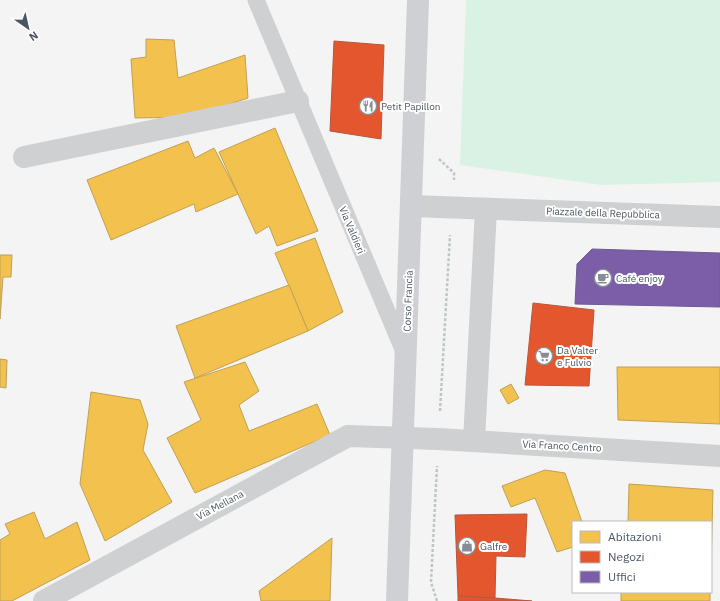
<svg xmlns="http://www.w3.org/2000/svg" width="720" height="601" viewBox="0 0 720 601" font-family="'IBM Plex Sans',sans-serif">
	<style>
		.green { fill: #d9f2e3 }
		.homes { fill: #f2c14e; stroke: #c0a154 }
		.shops { fill: #e4572e; stroke: #b6573d }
		.offices { fill: #7b5ea7; stroke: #6c5c92 }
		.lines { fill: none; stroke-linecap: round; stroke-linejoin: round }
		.path { stroke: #bcc7c4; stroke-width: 2.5; stroke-dasharray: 3 2; stroke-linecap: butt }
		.service { stroke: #ced0d2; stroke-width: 17 }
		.minor { stroke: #ced0d2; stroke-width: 22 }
		.secondary { stroke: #ced0d4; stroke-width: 22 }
		.labels { text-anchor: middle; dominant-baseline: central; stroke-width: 4; stroke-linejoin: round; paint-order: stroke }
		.poi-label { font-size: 10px; fill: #4a5661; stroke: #fff; text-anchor: start }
		.street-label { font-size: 10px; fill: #4a5661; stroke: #fff }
	</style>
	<rect width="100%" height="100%" fill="#f4f4f4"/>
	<polygon class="green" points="466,0 720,0 720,182 602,185 460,165"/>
	<g class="homes">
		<polygon points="146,39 174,40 178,78 245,55 248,98 191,117 135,118 131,59 146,57"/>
		<polygon points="275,128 318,231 277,246 269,226 256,234 219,152"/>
		<polygon points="188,141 195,158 214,148 238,194 196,212 194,204 111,240 87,180"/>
		<polygon points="315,238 343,312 308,331 275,253"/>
		<polygon points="0,255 12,255 11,277 3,277 0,319"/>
		<polygon points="289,285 308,331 195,378 176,326"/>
		<polygon points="0,359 7,360 6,388 0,387"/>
		<polygon points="245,362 259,391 239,405 249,431 317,404 330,435 195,493 167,438 201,420 184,382"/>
		<polygon points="617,367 720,367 720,424 618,420"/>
		<polygon points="511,384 519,398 508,404 500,390"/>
		<polygon points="91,392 140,400 148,424 143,450 172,502 105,541 80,484"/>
		<polygon points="545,470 565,473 582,522 573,522 573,547 557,552 535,498 511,507 502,486"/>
		<polygon points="629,484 713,490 711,569 711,522 628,522"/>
		<polygon points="34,512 45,539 77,522 90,560 12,601 0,601 0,540 10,534 5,524"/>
		<polygon points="332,538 330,601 261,601 259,591"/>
		<rect x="621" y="592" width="89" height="9"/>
	</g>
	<g class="shops">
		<polygon points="334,41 384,45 381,139 330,131"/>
		<polygon points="533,303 594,310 589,386 525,385"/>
		<polygon points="527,514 525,557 496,556 495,598 458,596 455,515"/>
		<polygon points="458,596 495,598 532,601 458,601"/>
	</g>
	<polygon class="offices" points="592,249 720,253 720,307 575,304 577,264"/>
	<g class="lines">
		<g class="path">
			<polyline points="439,159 454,173 454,180"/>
			<polyline points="440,411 450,235"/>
			<polyline points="437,601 431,582 437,466"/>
		</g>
		<polyline class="service" points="256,0 405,354"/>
		<g class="minor">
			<polyline points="24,157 298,101"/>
			<polyline points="411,206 720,217"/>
			<polyline points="474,441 486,209"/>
			<polyline points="44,601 348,436 438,439 720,456"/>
		</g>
		<polyline class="secondary" points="397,601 418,0"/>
	</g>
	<defs>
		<symbol id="restaurant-ring" viewBox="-11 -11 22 22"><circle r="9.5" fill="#fff" stroke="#868d94" stroke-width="1.5"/><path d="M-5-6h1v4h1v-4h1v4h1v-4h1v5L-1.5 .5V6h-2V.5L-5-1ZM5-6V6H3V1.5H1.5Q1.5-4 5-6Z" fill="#868d94"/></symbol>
		<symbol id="cafe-ring" viewBox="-11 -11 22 22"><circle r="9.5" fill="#fff" stroke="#868d94" stroke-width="1.5"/><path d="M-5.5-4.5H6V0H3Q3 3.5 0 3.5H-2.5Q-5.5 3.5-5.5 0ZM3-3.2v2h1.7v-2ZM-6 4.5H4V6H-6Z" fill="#868d94"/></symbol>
		<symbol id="supermarket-ring" viewBox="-11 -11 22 22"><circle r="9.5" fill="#fff" stroke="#868d94" stroke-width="1.5"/><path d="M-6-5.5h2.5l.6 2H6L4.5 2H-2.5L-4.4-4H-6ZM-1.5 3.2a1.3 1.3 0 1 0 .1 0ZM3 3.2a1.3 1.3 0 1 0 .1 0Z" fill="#868d94"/></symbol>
		<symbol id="shop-ring" viewBox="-11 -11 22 22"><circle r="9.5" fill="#fff" stroke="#868d94" stroke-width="1.5"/><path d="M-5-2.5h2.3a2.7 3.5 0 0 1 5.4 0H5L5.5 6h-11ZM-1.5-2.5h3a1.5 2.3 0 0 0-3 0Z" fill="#868d94"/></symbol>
	</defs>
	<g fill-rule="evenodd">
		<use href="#restaurant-ring" x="358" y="96" width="20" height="20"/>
		<use href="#cafe-ring" x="593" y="268" width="20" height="20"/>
		<use href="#supermarket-ring" x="534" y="346" width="20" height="20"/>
		<use href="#shop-ring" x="457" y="536" width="20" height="20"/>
	</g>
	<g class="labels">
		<g class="poi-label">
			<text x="381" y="106">Petit Papillon</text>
			<text x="616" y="278">Café enjoy</text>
			<text x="557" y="350">Da Valter<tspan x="557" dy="12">e Fulvio</tspan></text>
			<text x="480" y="546">Galfre</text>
		</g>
		<g class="street-label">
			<text transform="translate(603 213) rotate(2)">Piazzale della Repubblica</text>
			<text transform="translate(352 230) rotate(67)">Via Valdieri</text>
			<text transform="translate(408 301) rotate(-88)">Corso Francia</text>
			<text transform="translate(562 446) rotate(3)">Via Franco Centro</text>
			<text transform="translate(220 505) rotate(-28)">Via Mellana</text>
		</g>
	</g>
	<rect x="572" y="521" width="140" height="72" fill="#ffffff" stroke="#b7bbc0"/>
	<rect x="580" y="531" width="20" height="12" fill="#f2c14e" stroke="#b7bbc0"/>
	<text x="608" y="541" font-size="12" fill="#4a5661">Abitazioni</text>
	<rect x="580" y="551" width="20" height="12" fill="#e4572e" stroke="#b7bbc0"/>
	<text x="608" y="561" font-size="12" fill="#4a5661">Negozi</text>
	<rect x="580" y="571" width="20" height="12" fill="#7b5ea7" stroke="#b7bbc0"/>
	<text x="608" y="581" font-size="12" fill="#4a5661">Uffici</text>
	<g transform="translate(28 28) rotate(146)" stroke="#ffffff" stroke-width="3" paint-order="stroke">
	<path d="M0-3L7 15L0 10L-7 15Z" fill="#4a5661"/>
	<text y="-6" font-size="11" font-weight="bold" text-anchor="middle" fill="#4a5661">N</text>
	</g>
</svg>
